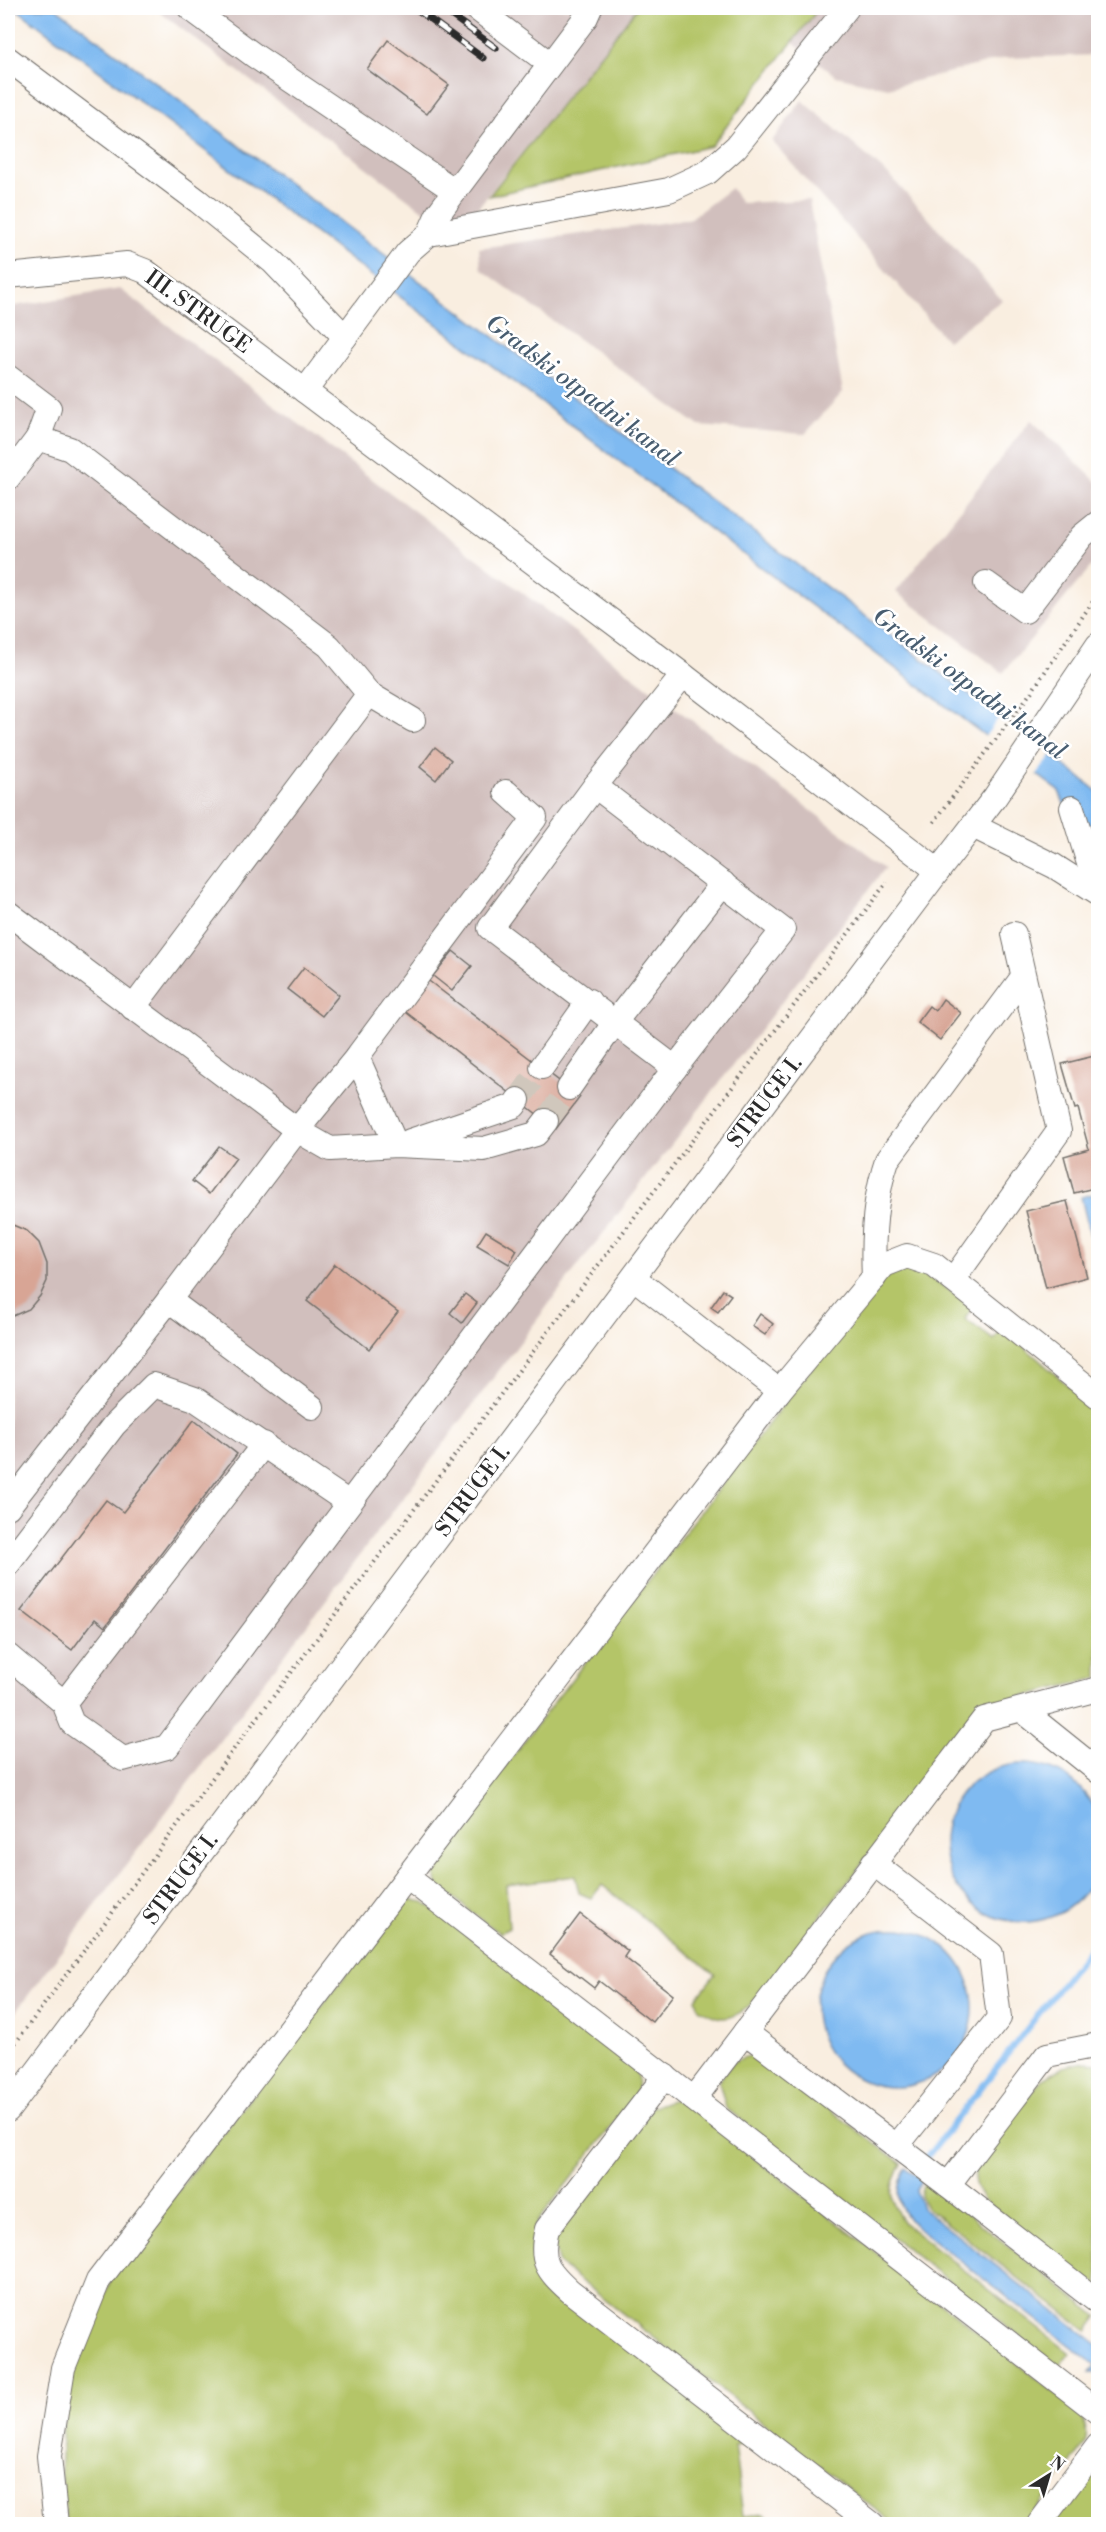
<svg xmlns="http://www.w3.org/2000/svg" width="1106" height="2532" viewBox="0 0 1106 2532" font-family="'Libre Bodoni',serif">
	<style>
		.industrial { fill: #d1bfbd }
		.green { fill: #b4c568; stroke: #70784a; stroke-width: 1.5 }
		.water { fill: #7fbaf1; stroke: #55728e; stroke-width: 1.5 }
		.pier { fill: #f9eee0 }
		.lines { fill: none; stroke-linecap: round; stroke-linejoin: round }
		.stream { stroke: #7fbaf1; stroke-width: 6 }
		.building { fill: #d8a595 }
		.minor-tunnel { stroke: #d0c7bc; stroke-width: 24; stroke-dasharray: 24 12; stroke-linecap: butt }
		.minor-casing { stroke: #736f6a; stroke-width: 26 }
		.path { stroke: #736f6a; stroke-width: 4; stroke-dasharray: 1.5 4.5; stroke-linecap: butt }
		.minor { stroke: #fff; stroke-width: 24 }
		.rail-casing { stroke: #2b2b2b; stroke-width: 7 }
		.rail { stroke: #fff; stroke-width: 4.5; stroke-dasharray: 14; stroke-linecap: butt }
		.labels { text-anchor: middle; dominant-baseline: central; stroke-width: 5; stroke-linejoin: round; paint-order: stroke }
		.street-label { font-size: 22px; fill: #2b2b2b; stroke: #fff }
		.water-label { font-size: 24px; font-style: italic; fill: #485d70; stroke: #fff }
	</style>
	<rect width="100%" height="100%" fill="#fff"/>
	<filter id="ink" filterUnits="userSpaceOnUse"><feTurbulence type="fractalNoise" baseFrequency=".0167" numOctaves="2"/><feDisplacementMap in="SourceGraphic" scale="12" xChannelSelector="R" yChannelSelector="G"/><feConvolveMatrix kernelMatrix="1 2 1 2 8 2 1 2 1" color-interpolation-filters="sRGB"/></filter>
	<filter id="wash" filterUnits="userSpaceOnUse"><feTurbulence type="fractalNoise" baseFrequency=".008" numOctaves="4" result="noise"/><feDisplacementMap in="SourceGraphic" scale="24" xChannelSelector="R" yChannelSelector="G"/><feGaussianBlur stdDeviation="1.35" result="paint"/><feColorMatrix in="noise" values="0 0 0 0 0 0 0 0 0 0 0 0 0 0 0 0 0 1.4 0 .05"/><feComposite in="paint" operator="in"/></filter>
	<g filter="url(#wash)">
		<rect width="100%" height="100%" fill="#f9eee0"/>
		<g class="industrial">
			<polygon points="154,8 637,8 456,235"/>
			<polygon points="819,8 1098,8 1098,55 1005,58 888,88 836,76 792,42"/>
			<polygon points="802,100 891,177 1002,300 947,341 772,141"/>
			<polygon points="731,188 741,203 809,200 843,392 805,434 699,426 481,269 479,248 690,219"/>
			<polygon points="120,289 886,867 561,1288 8,2022 8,307"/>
			<polygon points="1031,420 1098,483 1098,558 1003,673 896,592"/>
		</g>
		<g class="green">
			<polygon points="637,8 819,8 711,146 489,196"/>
			<path d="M 908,1269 L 919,1270 L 974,1306 L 965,1319 L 994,1340 L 1003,1328 L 1089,1404 L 1098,1444 L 1098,1678 L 992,1704 L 983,1709 L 750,2006 C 730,2021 719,2022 699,2008 L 696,1999 L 715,1974 L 602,1885 L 591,1898 L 579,1893 L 575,1876 L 506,1885 L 509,1928 L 500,1933 L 493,1929 L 438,1885 C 433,1874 433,1866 437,1854 L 873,1288 L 884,1277 Z"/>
			<path d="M 412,1900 L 424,1902 L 631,2061 C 638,2073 639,2081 636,2095 L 537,2222 C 528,2244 531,2267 548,2284 L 749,2443 L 734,2445 L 743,2516 L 764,2514 L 778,2524 L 66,2524 L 60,2471 L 64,2413 L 74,2366 L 114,2273 L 401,1904 Z"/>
			<path d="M 758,2055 L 902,2164 C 887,2188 888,2200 904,2223 L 1070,2353 L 1059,2367 L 726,2108 L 719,2082 C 731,2063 734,2057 758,2055 Z"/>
			<path d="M 1084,2062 L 1098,2063 L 1098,2289 L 983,2199 C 974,2186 972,2178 976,2163 L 1041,2080 L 1063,2067 Z"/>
			<polygon points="671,2100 682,2101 1082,2414 1087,2434 1085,2444 1024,2524 894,2524 559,2264 553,2245 560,2227 652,2107"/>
			<path d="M 926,2182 L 1098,2316 L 1087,2331 L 926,2207 C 919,2198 919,2191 926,2182 Z"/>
			<polygon points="1098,2463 1098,2524 1051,2524"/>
		</g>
		<g class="water">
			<polygon points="15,8 56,8 1077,775 1098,792 1098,860 1066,809 1059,791"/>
			<polygon points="1098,1193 1098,1266 1081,1197"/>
			<circle cx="1023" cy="1843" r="79"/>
			<circle cx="894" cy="2008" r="79"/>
			<path d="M 906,2168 L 922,2180 L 916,2190 L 922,2208 L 1098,2345 L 1098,2373 L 1089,2373 L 1095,2365 L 915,2226 C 898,2209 892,2191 906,2168 Z"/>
		</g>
		<polygon class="pier" points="1001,715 1053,753 1035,777 984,738"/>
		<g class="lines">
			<polyline class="stream" points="923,2162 1098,1938"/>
		</g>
		<g id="blocks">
			<g class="building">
				<polygon points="388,40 449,85 427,114 367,69"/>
				<polygon points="435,747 451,760 436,780 420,767"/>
				<polygon points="453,951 472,966 452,991 433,976"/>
				<polygon points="304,967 339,995 322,1016 287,989"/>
				<polygon points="425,978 580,1097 556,1129 402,1009"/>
				<polygon points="943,999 961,1013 940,1040 917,1022 929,1006 935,1011"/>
				<polygon points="1098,1055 1098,1187 1074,1193 1064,1156 1089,1149 1078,1108 1075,1109 1062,1064"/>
				<polygon points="219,1146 236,1158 209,1194 192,1181"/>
				<polygon points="1067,1201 1087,1277 1046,1288 1026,1211"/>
				<polygon points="8,1223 27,1231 39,1243 47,1264 47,1281 40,1296 29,1309 8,1318"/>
				<polygon points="486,1231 517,1250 509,1264 477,1245"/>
				<polygon points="335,1264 398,1312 369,1349 307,1301"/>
				<polygon points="723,1290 731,1295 718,1312 711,1307"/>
				<polygon points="465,1294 477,1303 462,1323 450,1313"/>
				<polygon points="760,1314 773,1324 765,1335 752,1326"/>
				<polygon points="194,1420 237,1454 105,1627 95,1619 72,1650 21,1611 106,1500 123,1512"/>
				<polygon points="580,1914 628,1951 624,1957 673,1995 652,2022 599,1981 594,1988 550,1954"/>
			</g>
		</g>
	</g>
	<g filter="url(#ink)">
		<use href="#blocks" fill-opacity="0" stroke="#736f6a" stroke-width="1.5"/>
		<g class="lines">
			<g class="minor-tunnel">
				<polyline points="518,1100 542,1067"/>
				<polyline points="546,1121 569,1088"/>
			</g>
			<defs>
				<g id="minor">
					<polyline points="190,8 255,56 455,191 586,17 590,8"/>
					<polyline points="476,8 550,64"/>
					<polyline points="8,59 198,201 273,262 345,337"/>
					<polyline points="429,234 438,214 455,191"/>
					<polyline points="8,276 127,264 145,271 683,675 938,871"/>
					<polyline points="8,377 49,408 38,438"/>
					<polyline points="305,391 408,252 429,234 669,190 708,172 736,147 847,8"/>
					<polyline points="8,478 38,438 70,449 329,646 369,694 133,1008"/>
					<polyline points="986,583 1025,611 1082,536 1098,523"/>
					<polyline points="369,694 413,720"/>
					<polyline points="595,786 783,930 675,1068"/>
					<polyline points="1072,808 1098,893"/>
					<polyline points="973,826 1054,866 1098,894"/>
					<polyline points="8,913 297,1130 330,1149 396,1145 484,1149 536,1134 546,1121"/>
					<polyline points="357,1057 396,1145"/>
					<polyline points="542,1067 589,1001"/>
					<polyline points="569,1088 615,1022 723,883"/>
					<polyline points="410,1141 514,1106 518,1100"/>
					<polyline points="634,1278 779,1391 884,1265 907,1256 934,1265 1098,1396"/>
					<path d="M 874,1278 C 872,1237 874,1198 887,1160 L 1023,977"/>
					<polyline points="953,1280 1059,1131 1014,934"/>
					<polyline points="779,1391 407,1877 1098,2412"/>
					<polyline points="312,1407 169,1300 297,1130 357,1057 535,818 506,792"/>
					<polyline points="8,1507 169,1300"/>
					<polyline points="8,1564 114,1425 154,1385 195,1399 349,1503"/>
					<polyline points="8,1656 64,1703 72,1723 123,1759 167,1747 675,1068 490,928 595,786 683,675"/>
					<polyline points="64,1703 264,1444"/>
					<polyline points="1022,1710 1098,1771"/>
					<polyline points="873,1863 991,1954 999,2018 896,2147"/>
					<polyline points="745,2032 948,2185 1098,2302"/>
					<path d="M 665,2076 L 547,2229 C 539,2261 547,2270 570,2291 L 872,2524"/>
					<polyline points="694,2099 984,1719 1098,1689"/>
					<polyline points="8,2110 938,871 995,797 1098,645"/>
					<polyline points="948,2185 1047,2055 1098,2045"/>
					<polyline points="56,2524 49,2456 63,2368 98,2281 407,1877"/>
					<polyline points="1039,2524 1098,2446"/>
				</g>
			</defs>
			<use href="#minor" class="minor-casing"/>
			<g class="path">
				<polyline points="934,822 1032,691 1098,594"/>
				<polyline points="8,2053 248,1730 887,882"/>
			</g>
			<use href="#minor" class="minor"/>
			<defs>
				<g id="rail">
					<polyline points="415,8 483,58"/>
					<polyline points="441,8 496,48"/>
				</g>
			</defs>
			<use href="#rail" class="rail-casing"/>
			<use href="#rail" class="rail"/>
		</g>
	</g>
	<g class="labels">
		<g class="street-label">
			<text transform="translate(198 312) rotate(36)">III. STRUGE</text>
			<text transform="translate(765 1102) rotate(-53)">STRUGE I.</text>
			<text transform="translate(473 1491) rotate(-53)">STRUGE I.</text>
			<text transform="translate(181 1879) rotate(-53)">STRUGE I.</text>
		</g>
		<g class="water-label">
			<text transform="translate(582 391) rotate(37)">Gradski otpadni kanal</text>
			<text transform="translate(969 684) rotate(37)">Gradski otpadni kanal</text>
		</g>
	</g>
	<rect width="1106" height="2532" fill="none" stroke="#fff" stroke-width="30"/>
	<g transform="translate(1049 2475) rotate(37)" stroke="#ffffff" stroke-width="4.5" paint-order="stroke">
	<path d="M0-4.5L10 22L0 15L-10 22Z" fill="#2b2b2b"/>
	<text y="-9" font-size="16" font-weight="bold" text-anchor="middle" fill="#2b2b2b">N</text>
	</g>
</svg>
